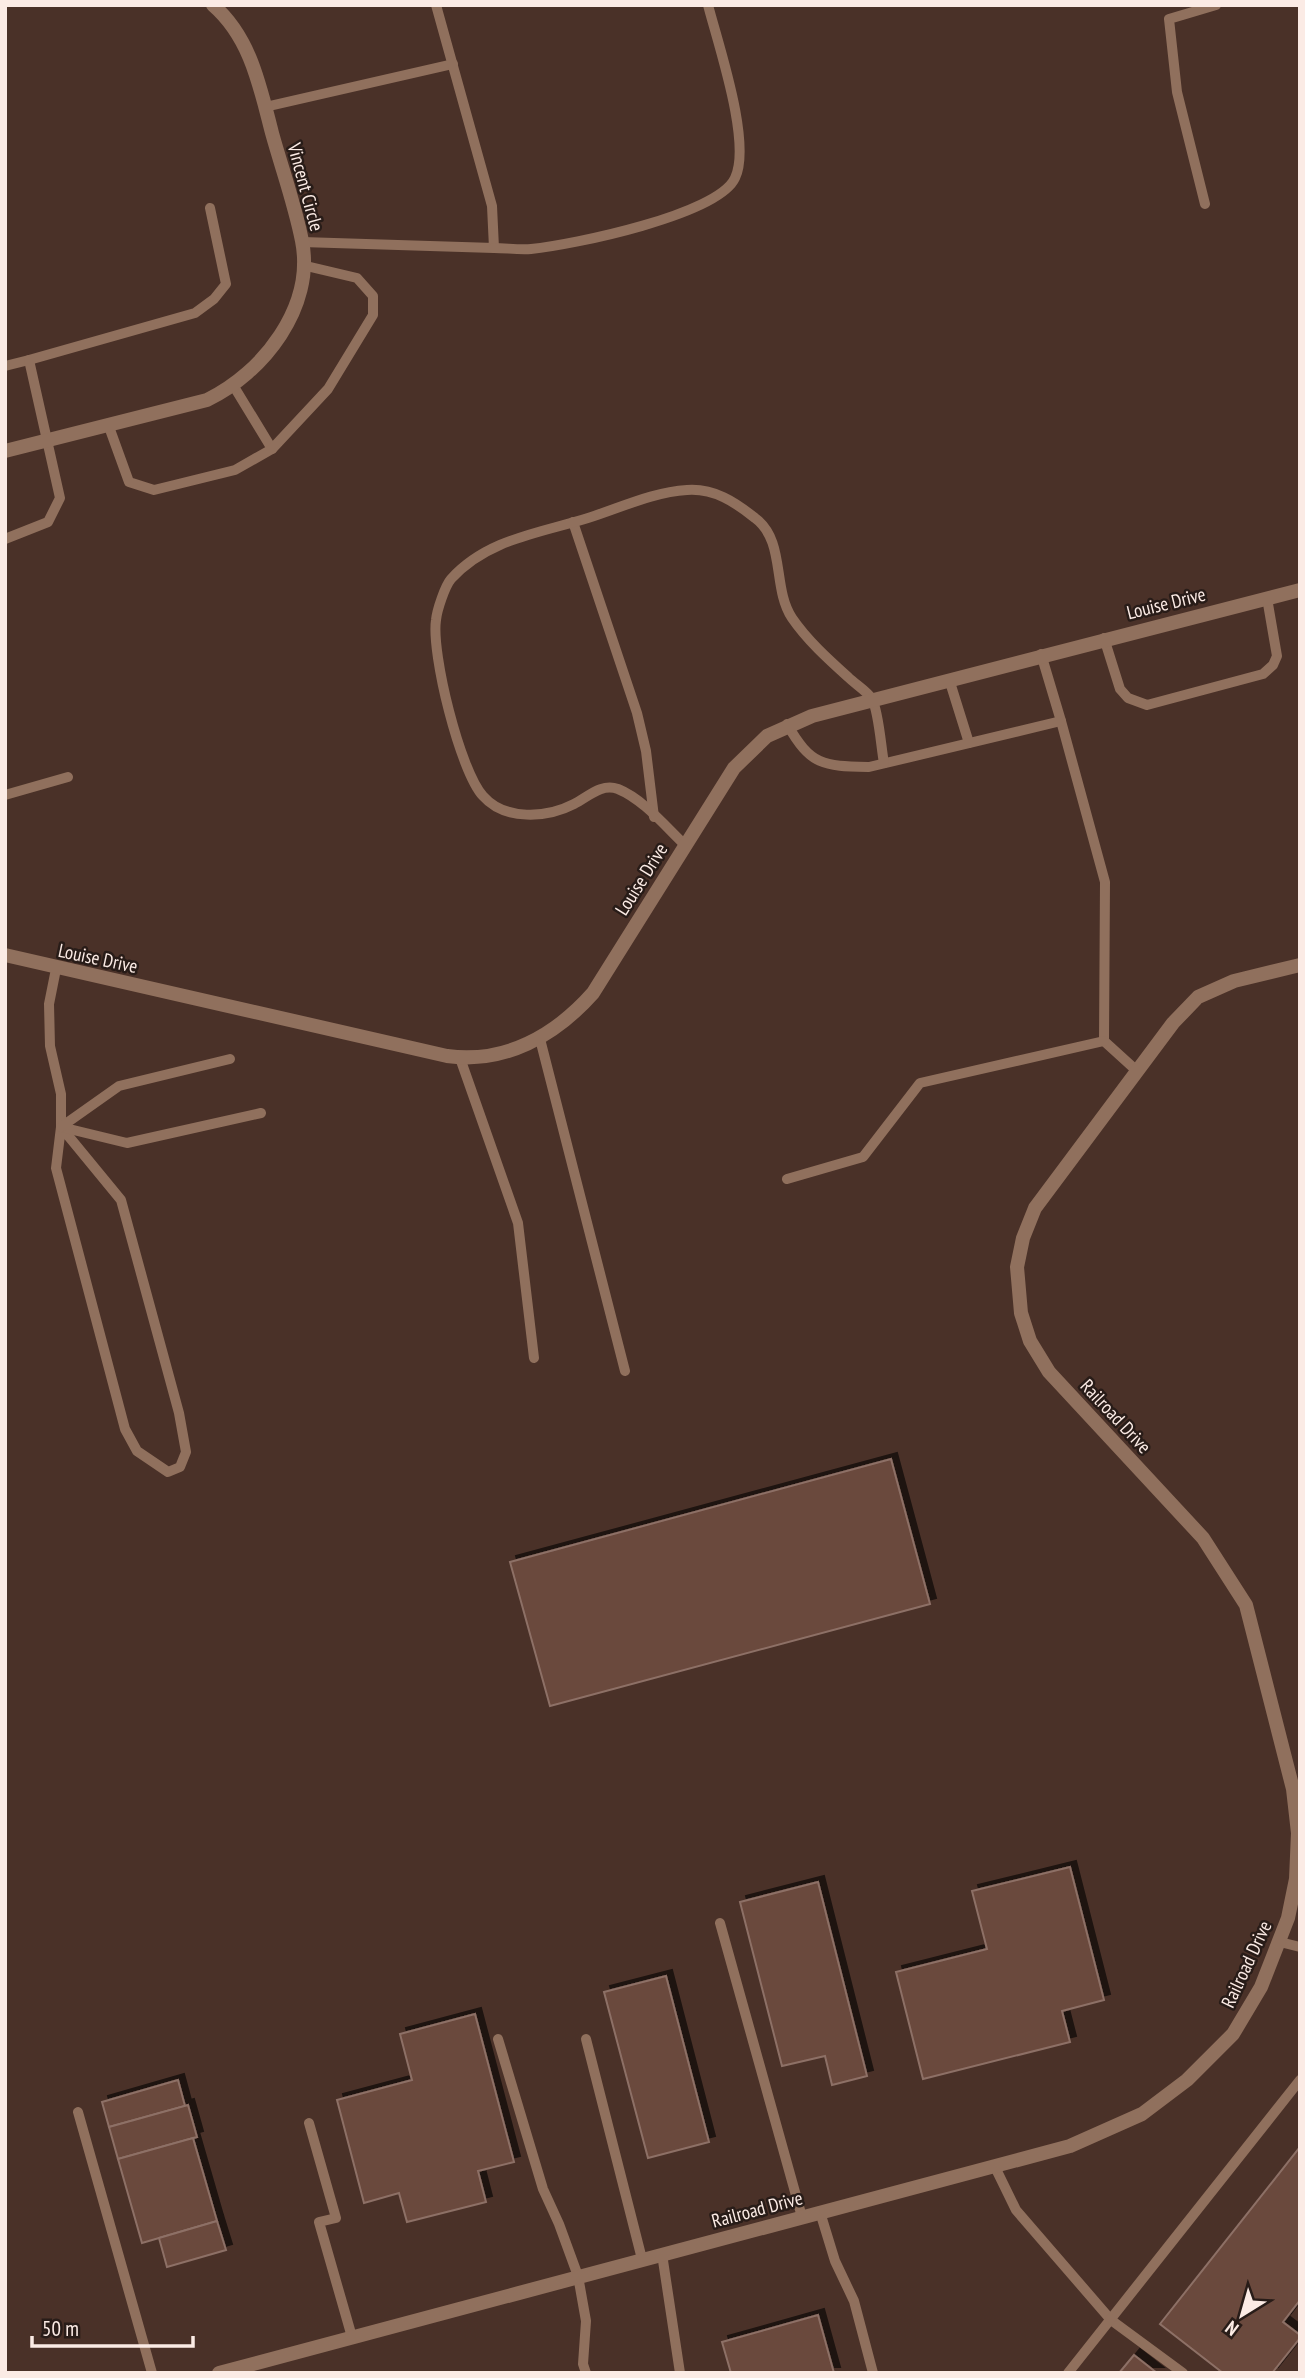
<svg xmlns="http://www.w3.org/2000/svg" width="1305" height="2378" viewBox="0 0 1305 2378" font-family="'PT Sans Narrow',sans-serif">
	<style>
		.building { fill: #6a483c; stroke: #8d7066; stroke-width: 2; filter: url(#shadow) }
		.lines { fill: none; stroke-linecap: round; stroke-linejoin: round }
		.service { stroke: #90705d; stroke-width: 10 }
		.minor { stroke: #90705d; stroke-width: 14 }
		.labels { text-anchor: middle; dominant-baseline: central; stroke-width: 5; stroke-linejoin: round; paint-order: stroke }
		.street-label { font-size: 19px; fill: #fbebe5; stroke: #281c18 }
	</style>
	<defs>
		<filter id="shadow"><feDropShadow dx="6" dy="-6" stdDeviation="0" flood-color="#0009"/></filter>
	</defs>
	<rect width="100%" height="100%" fill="#4a3128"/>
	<g class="building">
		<polygon points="891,1459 930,1604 550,1706 510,1562"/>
		<polygon points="1070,1867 1104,2000 1062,2011 1070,2042 923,2079 896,1972 987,1949 972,1891"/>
		<polygon points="818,1882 867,2076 832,2085 825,2056 782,2066 740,1902"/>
		<polygon points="666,1976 709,2142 648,2158 604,1992"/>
		<polygon points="475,2014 514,2162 478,2171 486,2202 407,2222 399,2193 364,2203 337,2100 412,2080 400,2034"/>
		<polygon points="178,2080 185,2106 109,2127 102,2102"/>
		<polygon points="188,2105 197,2137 118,2159 109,2127"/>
		<polygon points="193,2138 217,2221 142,2243 118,2159"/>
		<polygon points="1300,2147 1300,2300 1283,2322 1300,2335 1300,2338 1272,2373 1223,2373 1160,2324"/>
		<polygon points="217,2221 226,2250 167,2267 159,2238"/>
		<polygon points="818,2315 834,2373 731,2373 722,2342"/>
		<polygon points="1134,2355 1157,2373 1119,2373"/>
	</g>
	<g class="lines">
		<g class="service">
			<polyline points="265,107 453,64"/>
			<polyline points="1205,204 1177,92 1169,19 1216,5"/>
			<polyline points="302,242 494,248 492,206 436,5"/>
			<path d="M 494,248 C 506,248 519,250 531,249 C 572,245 718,215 735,178 C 752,143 718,44 708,5"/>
			<polyline points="5,366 29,360"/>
			<polyline points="233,385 272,449"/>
			<polyline points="108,424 129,482 154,490 235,470 272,449 328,389 373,315 373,296 357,278 302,265"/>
			<polyline points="573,522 637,713 646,751 654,817"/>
			<polyline points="5,539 48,522 60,498 29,360 195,313 214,299 226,284 210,208"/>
			<polyline points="1104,638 1120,689 1128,698 1147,705 1263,674 1273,665 1277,656 1267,598"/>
			<polyline points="949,679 969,743"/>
			<polyline points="1061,721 1105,882 1104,1041 1137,1071"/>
			<path d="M 787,724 C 811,766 823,766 869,767 L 1061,721 L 1041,654"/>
			<polyline points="5,795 68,777"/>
			<path d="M 685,845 C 666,827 643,799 618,789 C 601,783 588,797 574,804 C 547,818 505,821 483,796 C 460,771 431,653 436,620 C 437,610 445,586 451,579 C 487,539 540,533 588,518 C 620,508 653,492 687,490 C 714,488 735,502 755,518 C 786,541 772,588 792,618 C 807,640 828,659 848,677 C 855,684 867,691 872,699 C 879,712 881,748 884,763"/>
			<polyline points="56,969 49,1004 50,1046 61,1094 61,1127 56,1168 125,1429 137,1451 168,1472 180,1467 186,1452 179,1413 121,1200 61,1127"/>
			<polyline points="540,1039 625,1371"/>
			<polyline points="460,1058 518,1223 534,1358"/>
			<polyline points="61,1127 127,1143 261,1113"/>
			<polyline points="61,1127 119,1086 230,1059"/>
			<polyline points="787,1179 863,1157 920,1083 1104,1041"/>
			<polyline points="720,1923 802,2217"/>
			<polyline points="1280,1942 1300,1947"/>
			<polyline points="498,2039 543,2189 559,2224 578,2276 586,2321 583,2364 586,2373"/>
			<polyline points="586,2039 642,2259"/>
			<polyline points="78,2112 152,2373"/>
			<polyline points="309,2123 336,2218 319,2222 352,2337"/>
			<polyline points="995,2167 1016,2210 1111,2320 1183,2373"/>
			<polyline points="820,2212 835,2261 854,2301 873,2373"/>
			<polyline points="662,2254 680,2373"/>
			<polyline points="1068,2373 1300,2080"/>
		</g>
		<g class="minor">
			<path d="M 5,451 L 207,400 C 263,373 315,307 302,241 C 295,205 282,169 272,133 C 260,87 251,38 213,5"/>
			<path d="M 5,955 L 447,1056 C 505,1064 555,1036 593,993 L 734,768 L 767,736 L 812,716 L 1300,590"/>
			<polyline points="219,2373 1070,2146 1142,2114 1187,2080 1233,2034 1261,1987 1288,1918 1296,1879 1298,1833 1293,1789 1246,1605 1203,1538 1049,1372 1030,1341 1021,1313 1017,1267 1023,1238 1035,1208 1173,1023 1198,997 1234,981 1300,965"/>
		</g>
	</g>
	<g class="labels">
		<g class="street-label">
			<text transform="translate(306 187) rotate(75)">Vincent Circle</text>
			<text transform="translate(1166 603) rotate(-14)">Louise Drive</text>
			<text transform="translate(641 879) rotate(-58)">Louise Drive</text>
			<text transform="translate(98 958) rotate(12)">Louise Drive</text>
			<text transform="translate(1116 1416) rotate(47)">Railroad Drive</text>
			<text transform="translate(1246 1964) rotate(-65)">Railroad Drive</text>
			<text transform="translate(757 2209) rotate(-15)">Railroad Drive</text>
		</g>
	</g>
	<rect width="1305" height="2378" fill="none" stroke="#fbebe5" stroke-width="14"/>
	<g transform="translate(1242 2315) rotate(217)" stroke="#281c18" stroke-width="5" paint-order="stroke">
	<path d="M0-5L12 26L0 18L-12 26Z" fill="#fbebe5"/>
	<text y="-10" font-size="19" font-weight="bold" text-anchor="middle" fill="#fbebe5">N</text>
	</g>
	<path d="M32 2336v10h161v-10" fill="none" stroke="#fbebe5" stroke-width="3.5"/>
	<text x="42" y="2336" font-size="21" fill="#fbebe5" stroke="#281c18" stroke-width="5" paint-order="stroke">50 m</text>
</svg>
